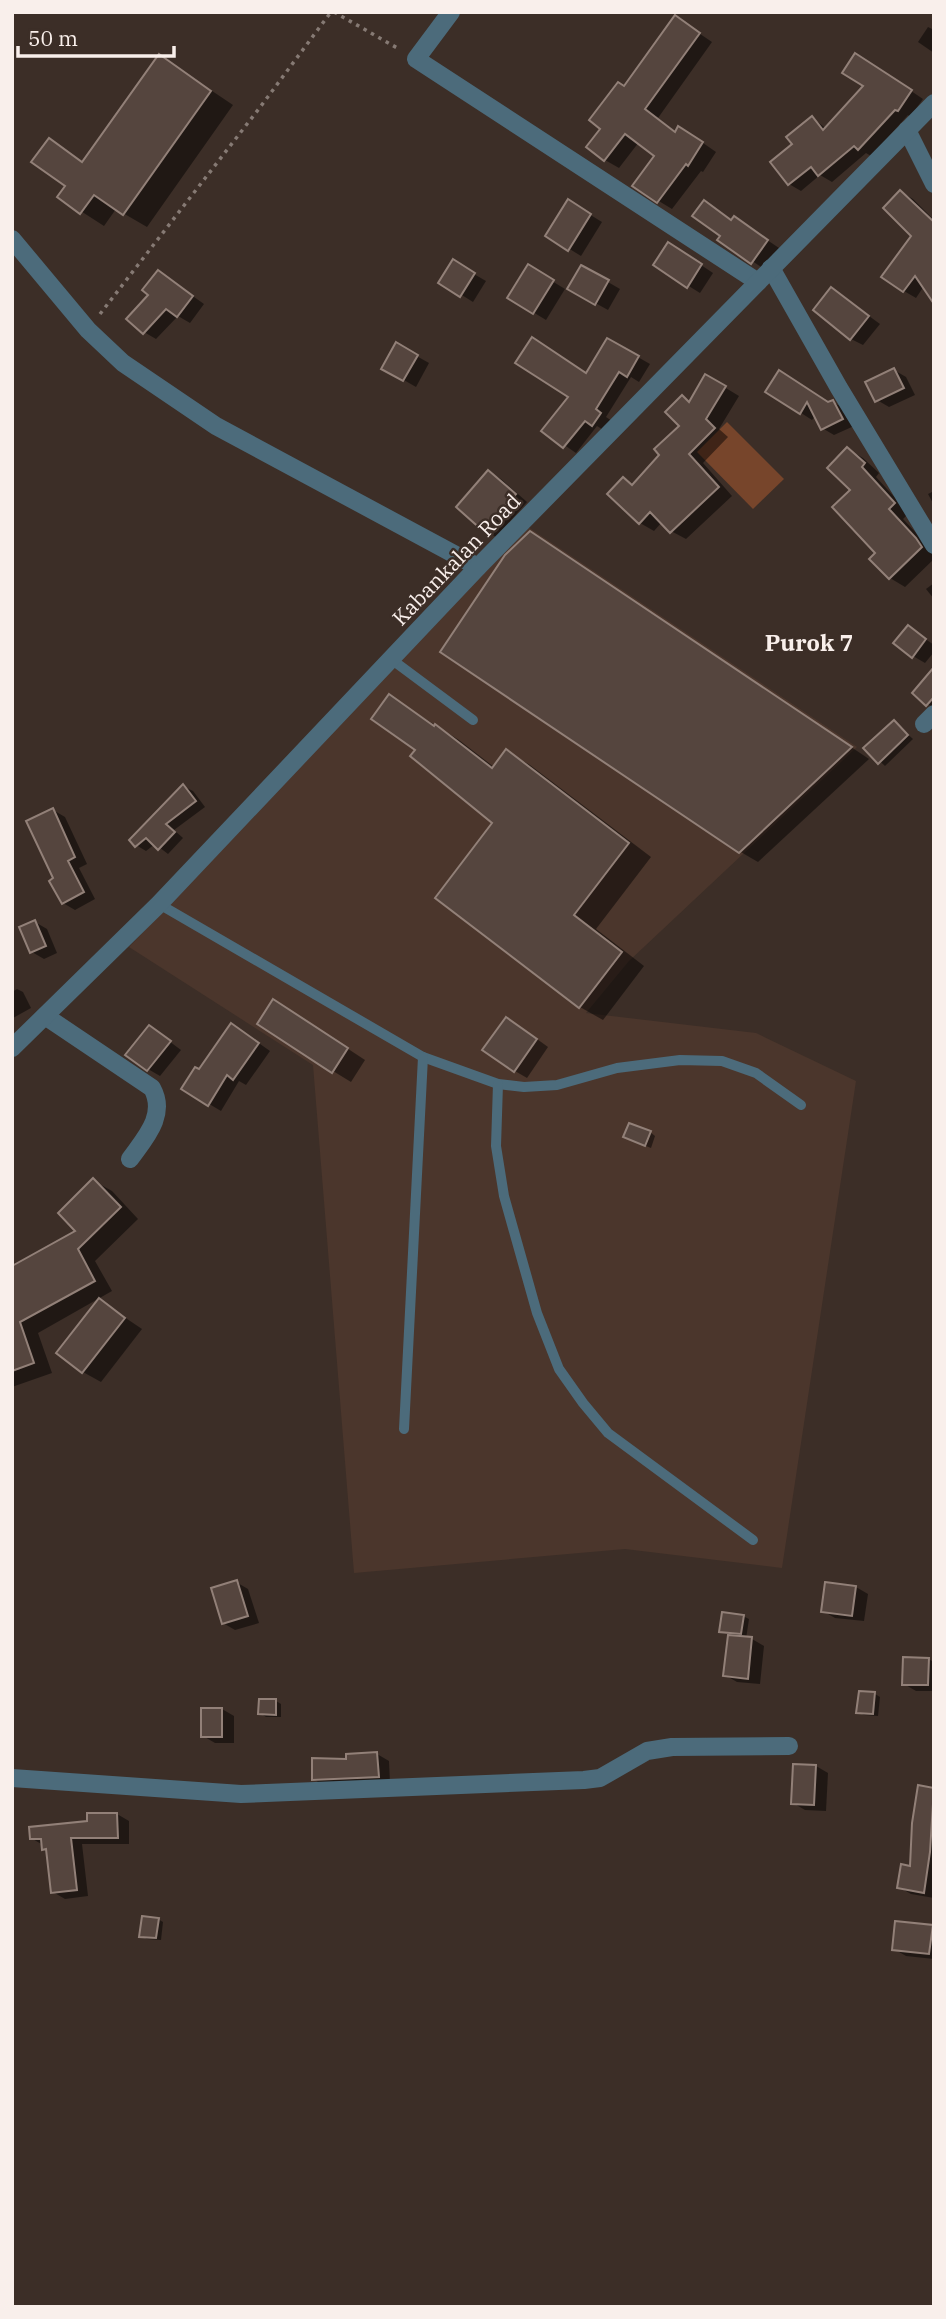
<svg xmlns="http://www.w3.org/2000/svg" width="946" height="2319" viewBox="0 0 946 2319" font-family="'IBM Plex Serif',serif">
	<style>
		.built { fill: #4b362c }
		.green { fill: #77452b }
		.shadow { fill: #0007 }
		.building { fill: #55453e; stroke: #928078; stroke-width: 2 }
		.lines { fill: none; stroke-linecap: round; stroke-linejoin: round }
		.path { stroke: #867a74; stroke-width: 3.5; stroke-dasharray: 3.5 5; stroke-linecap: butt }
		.service { stroke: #4c6b7b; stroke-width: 10 }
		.minor { stroke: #4c6b7b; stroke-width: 18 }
		.tertiary { stroke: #4c6b7b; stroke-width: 18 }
		.labels { text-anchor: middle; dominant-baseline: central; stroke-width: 5; stroke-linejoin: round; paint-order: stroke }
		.street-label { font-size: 21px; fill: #f9efeb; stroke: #3c2e27 }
		.neighbourhood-label { font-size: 23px; font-weight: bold; fill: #f9efeb; stroke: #3c2e27 }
	</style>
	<rect width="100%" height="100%" fill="#3c2e27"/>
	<polygon class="built" points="525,525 857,747 629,961 586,1013 756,1033 856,1081 782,1568 625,1549 354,1573 313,1065 129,947"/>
	<polygon class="green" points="727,422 784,479 753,509 697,452"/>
	<g class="shadow">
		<polygon points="675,17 712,42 658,118 676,132 693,136 716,152 703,172 701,171 672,209 634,186 656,156 639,142 619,168 605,160 603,129 625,88"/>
		<polygon points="928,27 934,30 934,53 918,42"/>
		<polygon points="160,56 233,105 147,227 116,209 104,226 59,197 67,186 49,140 84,163"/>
		<polygon points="868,62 923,99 910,117 908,115 871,156 866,153 832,182 820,175 801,191 789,184 795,144 812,118 827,129 865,86"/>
		<polygon points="901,192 913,199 934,220 934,301 924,286 916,298 904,291 913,235"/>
		<polygon points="579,208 602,222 581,256 547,235"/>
		<polygon points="735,218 779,248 764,269 720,239"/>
		<polygon points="680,251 713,273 700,293 655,265"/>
		<polygon points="453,262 486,281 473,302 441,282"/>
		<polygon points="529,267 565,289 546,320 510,298"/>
		<polygon points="582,267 620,289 608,310 570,289"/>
		<polygon points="170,280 204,304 190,323 178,316 156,339 144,332"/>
		<polygon points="832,289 880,324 863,345 851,339"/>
		<polygon points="608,340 650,364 639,382 631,377 606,417 612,421 605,431 597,426 576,453 544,431 587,375"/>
		<polygon points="397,345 429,363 416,387 383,368"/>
		<polygon points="894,370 906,377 915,395 889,407 877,400"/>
		<polygon points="706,376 739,396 719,429 728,437 703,463 732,496 686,539 671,531 662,522 654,531 640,523 623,479 634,485 662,455 682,426 682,397 691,402"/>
		<polygon points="767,391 829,403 833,402 845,409 854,426 834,435 822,428 816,415 812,420"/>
		<polygon points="848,449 863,458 879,473 876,477 909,513 903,519 934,552 934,559 905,587 890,578 877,553 853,490"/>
		<polygon points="489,472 501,479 527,502 496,537 484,530 458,507"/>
		<polygon points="934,491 934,505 928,494"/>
		<polygon points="548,544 869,759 758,862 739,851"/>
		<polygon points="934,583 934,599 926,589"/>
		<polygon points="908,627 934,645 934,652 925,663 913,656"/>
		<polygon points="934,679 934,706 933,707 927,704"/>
		<polygon points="389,696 459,740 494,767 506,751 530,765 651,857 596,929 644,966 603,1020 580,1007 437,898 495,822 418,750"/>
		<polygon points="894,722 913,739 885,766 866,748"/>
		<polygon points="183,786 193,791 205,807 174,830 183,838 168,854 155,844 146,851 136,845"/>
		<polygon points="53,810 65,817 87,864 79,868 95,899 75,910 63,903 55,879"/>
		<polygon points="35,922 47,929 57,953 44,959 32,952"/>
		<polygon points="17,989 23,992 31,1008 13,1018 12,992"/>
		<polygon points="292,1012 365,1060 351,1082 333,1071"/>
		<polygon points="519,1026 548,1047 527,1078 515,1071"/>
		<polygon points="150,1027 181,1050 160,1076 148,1069"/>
		<polygon points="243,1032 270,1051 246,1085 239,1081 221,1111 184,1089"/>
		<polygon points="650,1132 655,1136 651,1148 631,1140"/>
		<polygon points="94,1181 112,1191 138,1219 95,1261 112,1291 38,1333 52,1373 12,1387 12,1288 78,1231"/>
		<polygon points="99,1300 142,1329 101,1382 83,1372"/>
		<polygon points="236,1582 248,1589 259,1623 235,1630 223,1623"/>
		<polygon points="856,1587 868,1594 864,1621 835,1618 823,1611"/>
		<polygon points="743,1616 749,1619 746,1639 752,1639 764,1646 760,1684 737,1682 725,1675 729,1634 721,1631"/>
		<polygon points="928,1659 934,1662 934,1691 916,1691 904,1684"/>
		<polygon points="861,1693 875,1694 880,1697 878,1716 864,1715 858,1712"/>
		<polygon points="276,1701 281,1704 281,1717 266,1717 260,1713"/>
		<polygon points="222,1709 234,1716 234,1743 215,1743 203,1736"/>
		<polygon points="377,1754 389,1761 390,1783 325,1786 313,1779 348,1761"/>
		<polygon points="816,1766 828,1773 826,1811 805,1810 793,1803"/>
		<polygon points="934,1790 934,1898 911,1894 899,1887 911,1868"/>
		<polygon points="117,1814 129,1821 129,1844 82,1844 88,1896 65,1899 53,1892 48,1851 44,1849 43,1845 31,1838"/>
		<polygon points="158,1919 163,1922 161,1940 147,1939 141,1936"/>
		<polygon points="932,1927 934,1959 906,1956 894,1949"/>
	</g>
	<g class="building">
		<polygon points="675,15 700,33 645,109 675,132 678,126 703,142 688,166 686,164 657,203 632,186 654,156 625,134 604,161 586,147 600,129 589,120 618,82 624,86"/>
		<polygon points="855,53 912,90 898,111 895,110 858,150 854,146 818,176 811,167 788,185 770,162 792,144 786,137 812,116 823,130 863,86 842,73"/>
		<polygon points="159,54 211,91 123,215 94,195 80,214 57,197 65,186 31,162 49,138 82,162"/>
		<polygon points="900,190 934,222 934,304 915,276 903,292 881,277 911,236 883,208"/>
		<polygon points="568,199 591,214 568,251 545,236"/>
		<polygon points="704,200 731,220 734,216 768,240 751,264 717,240 720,236 692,216"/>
		<polygon points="668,242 702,264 687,288 653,265"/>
		<polygon points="453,259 475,273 460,297 438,283"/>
		<polygon points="528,264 554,280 533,314 507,298"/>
		<polygon points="581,265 609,280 595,305 567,289"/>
		<polygon points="158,270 193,296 177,317 166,309 143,334 126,319 148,295 142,290"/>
		<polygon points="831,287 869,316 850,340 813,310"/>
		<polygon points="532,337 586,373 607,338 639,356 627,377 619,372 596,409 601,413 592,426 585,421 563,448 541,431 568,397 515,363"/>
		<polygon points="396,342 418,355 403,381 381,369"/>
		<polygon points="894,368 904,388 875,402 865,382"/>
		<polygon points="779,370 828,402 833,400 843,419 821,430 807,402 800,414 765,392"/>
		<polygon points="705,374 726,386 706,419 715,428 689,454 719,487 670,533 650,512 639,524 607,494 623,477 632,485 659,455 654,449 679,426 665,412 682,395 689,402"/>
		<polygon points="847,447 865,463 862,467 895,503 889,509 916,538 922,547 889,579 869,559 875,553 832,507 850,490 827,468"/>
		<polygon points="488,470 516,494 483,531 456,507"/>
		<polygon points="530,531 852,747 739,853 440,652 505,555"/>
		<polygon points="908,625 926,639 912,658 893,643"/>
		<polygon points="934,667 934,697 926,706 912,693"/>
		<polygon points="389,694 434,726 435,724 492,768 506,749 629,843 574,915 622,952 579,1008 435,898 492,823 410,756 415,750 371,719"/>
		<polygon points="894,720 908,735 878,764 863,748"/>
		<polygon points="183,784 196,801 166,824 175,832 158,850 146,838 135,847 129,840"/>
		<polygon points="53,808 75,857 68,861 84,892 62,904 49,881 53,878 26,821"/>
		<polygon points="35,920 46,946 30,953 19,927"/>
		<polygon points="273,999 348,1048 332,1073 257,1024"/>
		<polygon points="506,1017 537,1039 514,1072 482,1050"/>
		<polygon points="231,1023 259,1043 233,1080 227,1075 208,1106 181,1089 195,1067 199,1069"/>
		<polygon points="149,1025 171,1041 147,1071 125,1055"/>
		<polygon points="629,1123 651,1131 645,1146 623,1137"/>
		<polygon points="93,1178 121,1207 78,1249 95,1281 20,1322 34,1363 12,1371 12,1266 75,1231 58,1213"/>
		<polygon points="99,1298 125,1318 82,1373 56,1353"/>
		<polygon points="237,1580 248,1616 222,1624 211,1588"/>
		<polygon points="825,1582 856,1586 852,1616 821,1612"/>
		<polygon points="722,1612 744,1615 741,1634 719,1632"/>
		<polygon points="728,1635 752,1637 748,1679 723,1676"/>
		<polygon points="903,1657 929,1658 928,1685 902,1685"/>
		<polygon points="859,1691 875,1692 873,1714 856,1713"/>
		<polygon points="259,1699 276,1699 276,1715 258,1714"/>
		<rect x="201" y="1708" width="21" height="29"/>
		<polygon points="377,1752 379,1777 312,1780 312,1758 346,1759 346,1754"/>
		<polygon points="793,1764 816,1765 814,1805 791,1804"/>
		<polygon points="918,1785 934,1788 930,1852 924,1893 897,1888 901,1864 910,1866 912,1823"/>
		<polygon points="87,1813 117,1813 118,1838 71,1838 77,1890 51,1893 46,1849 42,1850 41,1839 30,1839 29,1827 87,1821"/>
		<polygon points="142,1916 159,1918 156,1938 139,1937"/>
		<polygon points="895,1921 933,1925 929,1954 892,1950"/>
	</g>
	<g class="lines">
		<g class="path">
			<polyline points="334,12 399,49"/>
			<polyline points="100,314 261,106 331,12"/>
		</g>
		<g class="service">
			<polyline points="391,659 473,720"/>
			<polyline points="159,904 423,1057 498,1084 524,1087 557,1085 617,1068 680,1060 722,1061 756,1073 801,1105"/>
			<polyline points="498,1084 496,1146 504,1196 537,1313 559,1369 583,1403 608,1433 753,1540"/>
			<polyline points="404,1429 423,1057"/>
		</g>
		<g class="minor">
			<polyline points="451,12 416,59 758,282"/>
			<polyline points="907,130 934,184"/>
			<polyline points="771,268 839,388 934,545"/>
			<polyline points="924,724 934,714"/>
			<path d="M 45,1016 L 152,1088 C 167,1115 145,1138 130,1159"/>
			<polyline points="12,1778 241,1794 584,1780 600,1778 647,1751 672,1747 789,1746"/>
		</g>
		<g class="tertiary">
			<polyline points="12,239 88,330 123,363 216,426 478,567"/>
			<polyline points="12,1048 159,904 478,567 934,103"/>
		</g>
	</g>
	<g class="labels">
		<g class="street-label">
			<text transform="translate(456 559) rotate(-46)">Kabankalan Road</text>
		</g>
		<g class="neighbourhood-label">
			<text x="809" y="642">Purok 7</text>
		</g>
	</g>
	<rect width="946" height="2319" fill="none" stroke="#f9efeb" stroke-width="28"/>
	<path d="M18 46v10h156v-10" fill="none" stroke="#f9efeb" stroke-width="3.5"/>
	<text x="28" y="46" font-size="21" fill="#f9efeb" stroke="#3c2e27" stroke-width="5" paint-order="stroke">50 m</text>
</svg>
